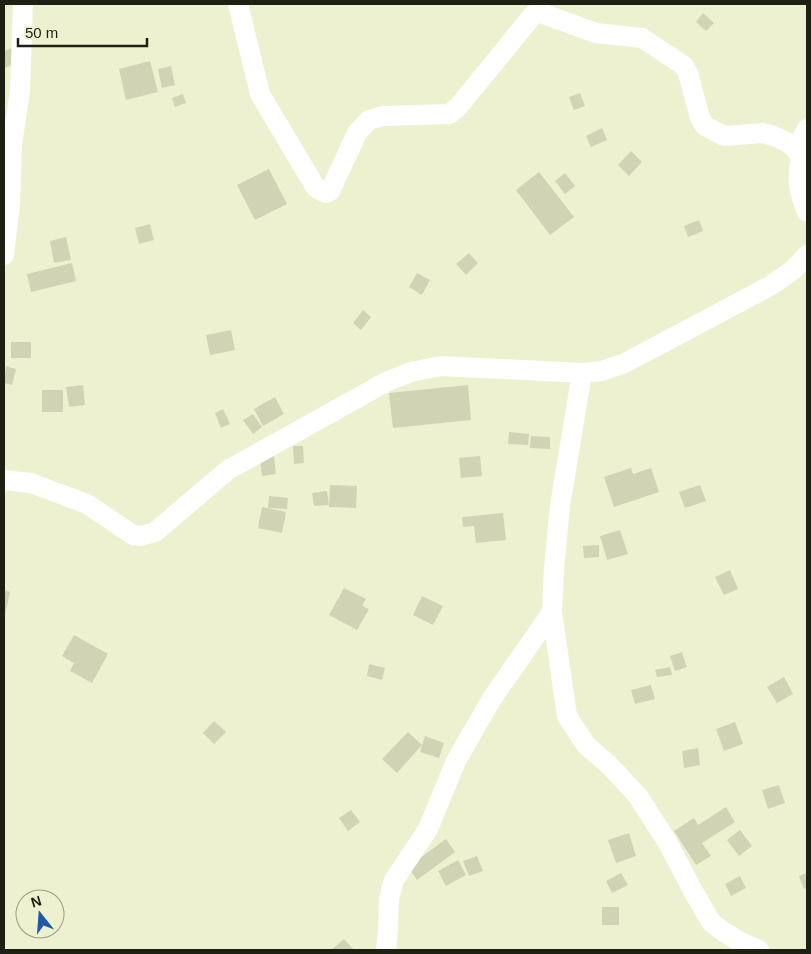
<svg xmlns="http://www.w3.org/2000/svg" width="811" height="954" viewBox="0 0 811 954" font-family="Arial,sans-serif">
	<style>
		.building { fill: #d0d4b5 }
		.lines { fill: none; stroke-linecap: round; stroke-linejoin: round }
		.minor { stroke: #fff; stroke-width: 20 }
	</style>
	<rect width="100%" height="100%" fill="#edf1d0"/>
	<g class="building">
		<polygon points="703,13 714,23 706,31 696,22"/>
		<polygon points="11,48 17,63 4,68 4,51"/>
		<polygon points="150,61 158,92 126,100 119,69"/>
		<polygon points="171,66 175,85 162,88 158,69"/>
		<polygon points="580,93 585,106 574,110 569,97"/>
		<polygon points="183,94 186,103 175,107 172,98"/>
		<polygon points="602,128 607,140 591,147 586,136"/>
		<polygon points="631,151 642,162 629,176 618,165"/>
		<polygon points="269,169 287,204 255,220 237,185"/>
		<polygon points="539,172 574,217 550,235 516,190"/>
		<polygon points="565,173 575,186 565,194 555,181"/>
		<polygon points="699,220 703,231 688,237 684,226"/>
		<polygon points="150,224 154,240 139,244 135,228"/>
		<polygon points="66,237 71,260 54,263 50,241"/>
		<polygon points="469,253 478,263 466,275 456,264"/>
		<polygon points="72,263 76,281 31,292 27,274"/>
		<polygon points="417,273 430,280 422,295 409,287"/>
		<polygon points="363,310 371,317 361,330 353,323"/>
		<polygon points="231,330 235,350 210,355 206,335"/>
		<rect x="11" y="342" width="20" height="16"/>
		<polygon points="6,366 16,369 12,385 4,383"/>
		<polygon points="83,385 85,405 69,407 66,387"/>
		<polygon points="468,385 471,420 393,428 389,393"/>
		<rect x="42" y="390" width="21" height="22"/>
		<polygon points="275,397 284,414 263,426 254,409"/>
		<polygon points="223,409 230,424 221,428 215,413"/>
		<polygon points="253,414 262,427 253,434 243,420"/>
		<polygon points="509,432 529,434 528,445 508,444"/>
		<polygon points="531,436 550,437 550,449 530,448"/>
		<polygon points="293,446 303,446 304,463 294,464"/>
		<polygon points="274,456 276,474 262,476 260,458"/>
		<polygon points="480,456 482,476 461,478 459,458"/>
		<polygon points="631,468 633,474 651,468 659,492 614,507 604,477"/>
		<polygon points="330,485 357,486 356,508 329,507"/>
		<polygon points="700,485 706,501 685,508 679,492"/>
		<polygon points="327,491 329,505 314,506 312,493"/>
		<polygon points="269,496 288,498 287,509 268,508"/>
		<polygon points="262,507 286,512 282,533 258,528"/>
		<polygon points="503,513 506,540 476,543 474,526 463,527 462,517"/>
		<polygon points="620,530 628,554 607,560 600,536"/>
		<polygon points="599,545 599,557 584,558 583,546"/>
		<polygon points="730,570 738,589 724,595 715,577"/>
		<polygon points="344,588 366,599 362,606 369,609 357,630 329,615"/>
		<polygon points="4,590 10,592 5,615 4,615"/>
		<polygon points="422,596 443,606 433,625 413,615"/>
		<polygon points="74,635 108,654 92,683 70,671 74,663 62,656"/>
		<polygon points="682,652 687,667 675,671 670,656"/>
		<polygon points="369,664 385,668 382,680 367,676"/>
		<polygon points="670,667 672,675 657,677 655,670"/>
		<polygon points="784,677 793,694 777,703 767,687"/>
		<polygon points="651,685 655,699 635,704 631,690"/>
		<polygon points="214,721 226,732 214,744 203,733"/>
		<polygon points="735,722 743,744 724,751 716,729"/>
		<polygon points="408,732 422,745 397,773 382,759"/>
		<polygon points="425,736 444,743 439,758 420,752"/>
		<polygon points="698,748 700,765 684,768 682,751"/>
		<polygon points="779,785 785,803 768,809 762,790"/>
		<polygon points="726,807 735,822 702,843 711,856 696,865 674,831 694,818 698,825"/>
		<polygon points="351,810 360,822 348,831 339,818"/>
		<polygon points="740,830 752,846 739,856 727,840"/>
		<polygon points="629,833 636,856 616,863 608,840"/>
		<polygon points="446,839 455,852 417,880 408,867"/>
		<polygon points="477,856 483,871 469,876 463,861"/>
		<polygon points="458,860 466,875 446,886 438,871"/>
		<polygon points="621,873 628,885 612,893 606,881"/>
		<polygon points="807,873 807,888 804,889 799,876"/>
		<polygon points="740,876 746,888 731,896 725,884"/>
		<rect x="602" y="907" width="17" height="18"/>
		<polygon points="344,939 354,950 331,950"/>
	</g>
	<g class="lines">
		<g class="minor">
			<polyline points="238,4 260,94 316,188 326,193 330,191 357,133 369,120 383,116 449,114 458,107 534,14 541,13 596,33 642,38 683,65 688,73 700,118 705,126 724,136 762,133 774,136 789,143 796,150 807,165"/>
			<polyline points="796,150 807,129"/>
			<path d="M 801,158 C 796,179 799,193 807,212"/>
			<polyline points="4,255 10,204 12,144 20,91 23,4"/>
			<polyline points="582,373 560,506 554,568 552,612 567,716 586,745 608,764 638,796 668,843 693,891 711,922 721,930 740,942 759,950"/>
			<polyline points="4,480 31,483 87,504 133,535 141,536 155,532 228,470 386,382 411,372 441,366 582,373 601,371 623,364 770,286 793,270 807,255"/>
			<polyline points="386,950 388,930 389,899 394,880 428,829 456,761 491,700 552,612"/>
		</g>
	</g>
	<rect width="811" height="954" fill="none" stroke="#1f2014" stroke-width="10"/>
	<g transform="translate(40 914) rotate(343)"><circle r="24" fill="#edf1d0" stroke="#9b9d85"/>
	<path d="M0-4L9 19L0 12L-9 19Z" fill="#1d58a9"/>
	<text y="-8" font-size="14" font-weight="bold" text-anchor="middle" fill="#1f2014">N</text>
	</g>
	<path d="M18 38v8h129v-8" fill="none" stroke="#1f2014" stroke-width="2.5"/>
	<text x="25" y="38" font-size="15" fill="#1f2014" stroke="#edf1d0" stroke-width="4" paint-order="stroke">50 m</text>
</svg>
